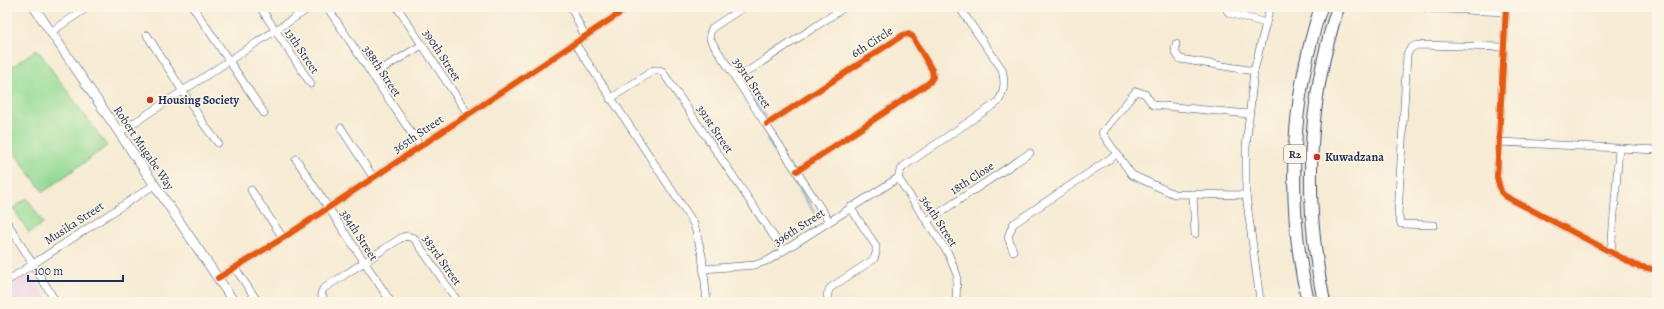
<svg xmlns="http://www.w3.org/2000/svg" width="1664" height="309" viewBox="0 0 1664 309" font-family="Alegreya,serif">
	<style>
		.built { fill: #eed0e8 }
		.green { fill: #93da94; stroke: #578479 }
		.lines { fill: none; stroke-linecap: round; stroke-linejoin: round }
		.stream { stroke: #6a9ed6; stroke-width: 2 }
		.minor-casing { stroke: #3c4b70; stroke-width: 8 }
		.tertiary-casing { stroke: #3c4b70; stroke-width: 10 }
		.trunk-casing { stroke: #3c4b70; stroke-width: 14 }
		.minor { stroke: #fff; stroke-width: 7 }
		.tertiary { stroke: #fff; stroke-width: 9 }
		.trunk { stroke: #fff; stroke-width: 12 }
		.cycleway-casing { stroke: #fcf5e5; stroke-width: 8 }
		.cycleway { stroke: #e8590c; stroke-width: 6 }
		.poi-dot { fill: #c8321e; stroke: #fcf5e5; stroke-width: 1.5 }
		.labels { text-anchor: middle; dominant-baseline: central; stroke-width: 3.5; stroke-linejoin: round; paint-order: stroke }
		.shield { fill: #fcf5e5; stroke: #5e6a86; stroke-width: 1 }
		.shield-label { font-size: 11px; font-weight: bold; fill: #1b2f5e }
		.street-label { font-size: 12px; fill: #1b2f5e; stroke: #fcf5e5 }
		.poi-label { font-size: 12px; font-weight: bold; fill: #1b2f5e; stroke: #fcf5e5; text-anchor: start }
	</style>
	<rect width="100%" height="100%" fill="#fcf5e5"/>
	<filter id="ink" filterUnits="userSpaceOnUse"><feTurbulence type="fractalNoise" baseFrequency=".025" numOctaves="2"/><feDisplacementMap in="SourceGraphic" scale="8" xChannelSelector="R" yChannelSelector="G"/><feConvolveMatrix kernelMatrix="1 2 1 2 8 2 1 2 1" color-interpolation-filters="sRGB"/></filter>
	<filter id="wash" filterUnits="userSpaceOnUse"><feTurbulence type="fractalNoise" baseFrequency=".012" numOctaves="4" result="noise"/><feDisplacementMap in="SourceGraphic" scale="16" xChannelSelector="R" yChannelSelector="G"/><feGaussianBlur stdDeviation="0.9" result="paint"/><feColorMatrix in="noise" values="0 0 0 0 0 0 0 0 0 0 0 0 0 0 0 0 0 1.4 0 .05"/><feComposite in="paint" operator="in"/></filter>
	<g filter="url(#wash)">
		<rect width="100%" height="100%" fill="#f6ebd3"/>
		<polygon class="built" points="20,275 33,277 51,302 7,302 7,284"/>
		<g class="green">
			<polygon points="37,49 107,146 43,192 7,142 7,70"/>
			<polygon points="27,198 43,223 29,233 13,208"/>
		</g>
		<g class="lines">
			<g class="stream">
				<polyline points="744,80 747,88 765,116"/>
				<polyline points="767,139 819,220"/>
			</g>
		</g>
	</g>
	<g filter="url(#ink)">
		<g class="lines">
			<defs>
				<g id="minor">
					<polyline points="193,7 264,113"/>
					<polyline points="260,7 311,84"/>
					<polyline points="327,7 420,146"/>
					<polyline points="397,7 468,114"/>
					<polyline points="571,7 585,37"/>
					<polyline points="744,7 712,28 710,33 710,39 829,221"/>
					<polyline points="1225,7 1229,13 1266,23"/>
					<polyline points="1506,7 1497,177 1501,192 1505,196 1637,266 1657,270"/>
					<polyline points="1426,8 1506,12"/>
					<polyline points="51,32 88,7"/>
					<polyline points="147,35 205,126 218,143"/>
					<polyline points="575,43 694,224 702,255 707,302"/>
					<polyline points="1176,44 1175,52 1180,59 1254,71"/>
					<polyline points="372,75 422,45"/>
					<polyline points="736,79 845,7"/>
					<polyline points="610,99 654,70 658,70 662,71 783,250"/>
					<polyline points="767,124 903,35 908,34 912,36 932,70 933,77 930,82 797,171"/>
					<polyline points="341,128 373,177"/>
					<polyline points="120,132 311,7"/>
					<polyline points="1499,142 1657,150"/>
					<polyline points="296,159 391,302"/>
					<path d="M 898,178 L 900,171 L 904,166 L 998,102 C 1005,90 1005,82 1002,69 L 959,7"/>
					<polyline points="898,178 948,253 957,275 956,302"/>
					<polyline points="251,190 283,238"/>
					<polyline points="1193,194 1195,234"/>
					<polyline points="1246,195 1174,194 1132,175 1102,133 1136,91 1145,94 1153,105 1249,114"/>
					<polyline points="927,221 1030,153"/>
					<polyline points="7,222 56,302"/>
					<polyline points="1434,225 1401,224 1398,214 1407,54 1411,48 1417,45 1504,47"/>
					<polyline points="1013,251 1008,237 1013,224 1117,154"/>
					<polyline points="1611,253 1619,149"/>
					<polyline points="235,268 258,302"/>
					<polyline points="703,269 755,265 769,260 898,178"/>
					<polyline points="218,278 283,238 629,7"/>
					<polyline points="7,281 154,185"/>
					<polyline points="1260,300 1246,195 1246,147 1254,71 1270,7"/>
					<polyline points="326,302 321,294 323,289 401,238 406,236 414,238 458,302"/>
					<polyline points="830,302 827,295 830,288 874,259 876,253 876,246 850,207"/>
				</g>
				<polyline id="tertiary" points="34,7 234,302"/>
				<g id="trunk">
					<path d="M 1308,302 C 1286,206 1290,101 1321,7"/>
					<path d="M 1324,302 C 1303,204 1307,102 1338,7"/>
				</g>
			</defs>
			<use href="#minor" class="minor-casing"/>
			<use href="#tertiary" class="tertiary-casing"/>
			<use href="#trunk" class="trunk-casing"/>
			<use href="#minor" class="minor"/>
			<use href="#tertiary" class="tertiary"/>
			<use href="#trunk" class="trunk"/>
			<defs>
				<g id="cycleway">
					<polyline points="1506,7 1497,177 1501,192 1505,196 1637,266 1657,270"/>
					<polyline points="767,124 903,35 908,34 912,36 932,70 933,77 930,82 797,171"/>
					<polyline points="218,278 283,238 629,7"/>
				</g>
			</defs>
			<use href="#cycleway" class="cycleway-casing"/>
			<use href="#cycleway" class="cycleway"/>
		</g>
	</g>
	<g class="poi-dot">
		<circle cx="150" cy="100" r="4"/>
		<circle cx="1317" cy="157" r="4"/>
	</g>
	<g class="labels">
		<rect class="shield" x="1284" y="145" width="22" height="18" rx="3"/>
		<g class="shield-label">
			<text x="1295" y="154">R2</text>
		</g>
		<g class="street-label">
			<text transform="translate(872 42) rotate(-33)">6th Circle</text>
			<text transform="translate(302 51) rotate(56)">13th Street</text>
			<text transform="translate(442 55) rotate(57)">390th Street</text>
			<text transform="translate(382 71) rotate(56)">388th Street</text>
			<text transform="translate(752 83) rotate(56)">393rd Street</text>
			<text transform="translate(715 129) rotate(56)">391st Street</text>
			<text transform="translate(418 134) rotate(-34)">365th Street</text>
			<text transform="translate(144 148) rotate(56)">Robert Mugabe Way</text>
			<text transform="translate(972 178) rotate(-33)">18th Close</text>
			<text transform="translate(939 221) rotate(57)">364th Street</text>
			<text transform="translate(74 223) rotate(-33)">Musika Street</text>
			<text transform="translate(799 227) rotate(-33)">396th Street</text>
			<text transform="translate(359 235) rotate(57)">384th Street</text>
			<text transform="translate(442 260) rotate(55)">383rd Street</text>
		</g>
		<g class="poi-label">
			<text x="158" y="100">Housing Society</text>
			<text x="1325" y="157">Kuwadzana</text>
		</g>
	</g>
	<rect width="1664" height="309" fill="none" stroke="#fcf5e5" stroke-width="24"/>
	<path d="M28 275v6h95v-6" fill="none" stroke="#1b2f5e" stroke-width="2"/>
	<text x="34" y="275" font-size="12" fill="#1b2f5e" stroke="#fcf5e5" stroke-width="3" paint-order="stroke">100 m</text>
</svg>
